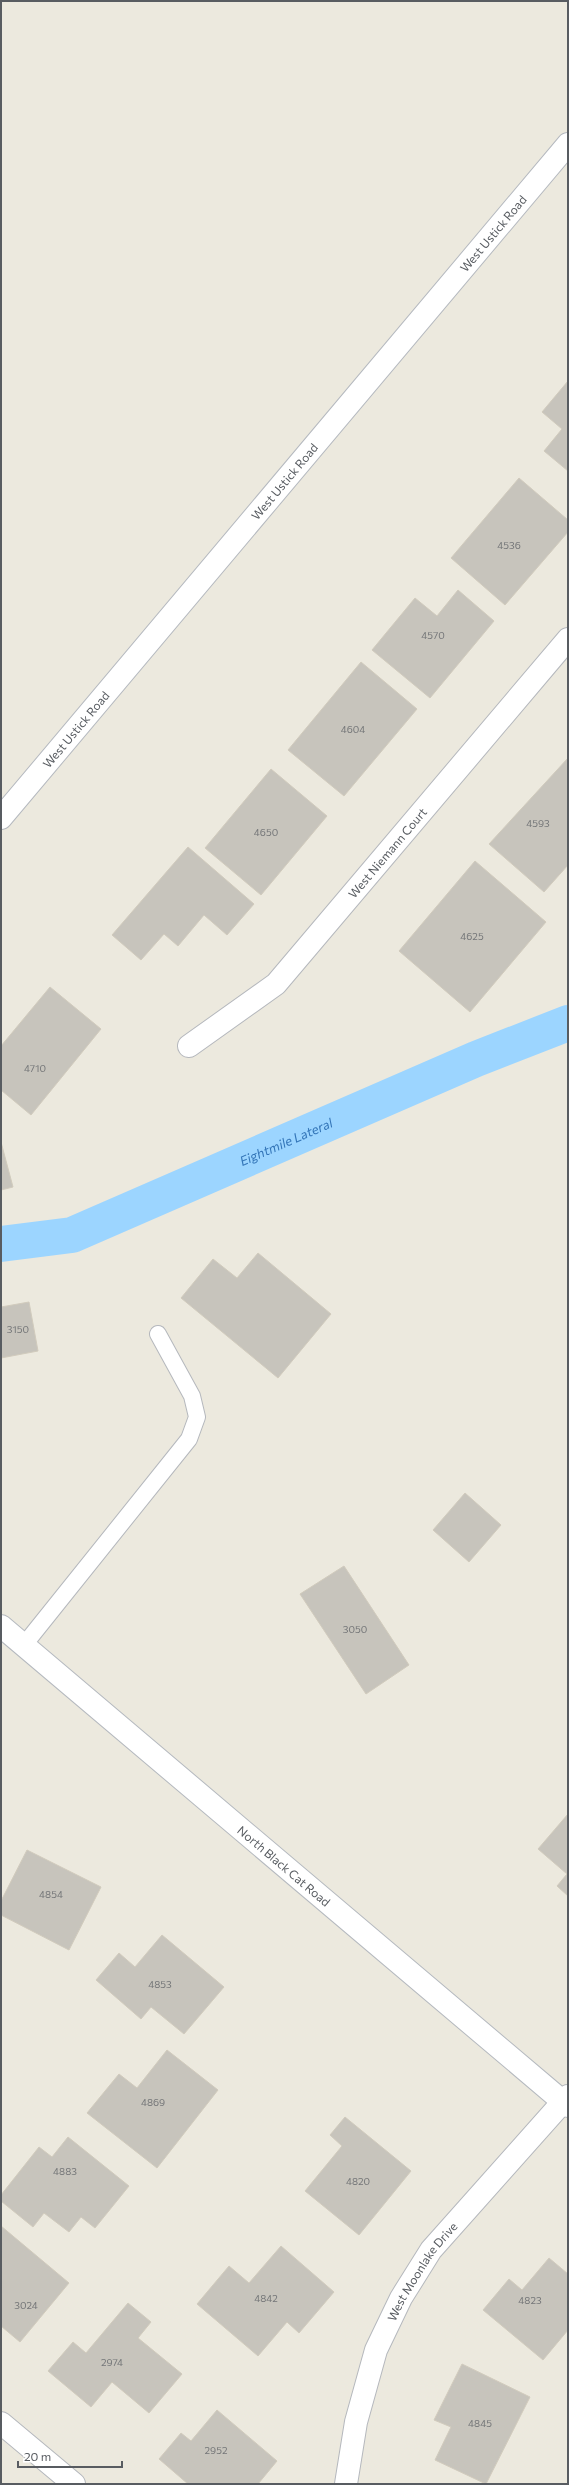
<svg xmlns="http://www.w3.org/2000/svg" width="569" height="2485" viewBox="0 0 569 2485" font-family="Commissioner,sans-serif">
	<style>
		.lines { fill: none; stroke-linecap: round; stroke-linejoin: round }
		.canal { stroke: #9cd5ff; stroke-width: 36 }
		.building { fill: #c7c4bc; stroke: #d1cbbd }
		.service-casing { stroke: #b5b8bd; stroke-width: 18 }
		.minor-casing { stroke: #b5b8bd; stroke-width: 24 }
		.secondary-casing { stroke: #b5b9bf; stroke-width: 24 }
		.service { stroke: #fff; stroke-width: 16 }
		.minor { stroke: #fff; stroke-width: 22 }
		.secondary { stroke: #fff; stroke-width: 22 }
		.labels { text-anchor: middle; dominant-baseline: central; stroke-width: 3; stroke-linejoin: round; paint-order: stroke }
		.number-label { font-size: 10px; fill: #747678 }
		.street-label { font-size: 12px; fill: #585c61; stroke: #fff }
		.water-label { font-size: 13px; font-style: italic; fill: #3375b8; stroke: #fff }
	</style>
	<rect width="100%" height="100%" fill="#ece9de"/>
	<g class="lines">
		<path class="canal" id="s1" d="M 1,1244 L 72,1235 L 476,1059 L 568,1023"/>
	</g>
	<g class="building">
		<polygon points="568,381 568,471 544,451 562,429 542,412"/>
		<polygon points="519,478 568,520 568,532 505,605 451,558"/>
		<polygon points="458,590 494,621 430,698 372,650 415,598 437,616"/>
		<polygon points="361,662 417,709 344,796 288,750"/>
		<polygon points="568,758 568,865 544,892 489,844"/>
		<polygon points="271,769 327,816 261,895 205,848"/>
		<polygon points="188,847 254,904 227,935 204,915 178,946 164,934 141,960 112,935"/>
		<polygon points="475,861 546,922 470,1012 399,951"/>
		<polygon points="50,987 101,1029 31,1115 1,1090 1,1046"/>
		<polygon points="1,1142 13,1187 1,1190"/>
		<polygon points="258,1253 331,1314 278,1378 181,1298 213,1259 237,1278"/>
		<polygon points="29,1302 38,1351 1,1358 1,1307"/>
		<polygon points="465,1493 501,1525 469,1562 433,1530"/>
		<polygon points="344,1566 409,1665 366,1694 300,1594"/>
		<polygon points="568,1814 568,1896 557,1886 567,1874 538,1849"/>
		<polygon points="27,1850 101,1887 69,1950 1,1915 1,1901"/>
		<polygon points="162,1935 224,1987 184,2034 151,2007 141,2019 96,1980 119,1953 135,1967"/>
		<polygon points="167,2050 218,2090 157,2168 87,2113 119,2074 137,2088"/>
		<polygon points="345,2117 411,2171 359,2235 305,2191 342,2146 330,2135"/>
		<polygon points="68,2137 129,2186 95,2228 81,2217 69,2232 44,2213 33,2227 1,2201 1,2195 39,2147 52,2157"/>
		<polygon points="1,2226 69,2283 20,2342 1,2326"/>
		<polygon points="281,2246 334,2292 299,2333 287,2322 258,2356 197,2304 229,2266 249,2283"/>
		<polygon points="549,2258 568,2274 568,2330 543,2360 483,2310 509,2279 522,2290"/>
		<polygon points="128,2303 151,2322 138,2338 182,2374 149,2413 112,2382 91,2407 48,2371 73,2342 86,2353"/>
		<polygon points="462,2364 530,2397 486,2484 435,2460 451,2427 434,2420"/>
		<polygon points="217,2410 277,2461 258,2484 188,2484 159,2459 181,2433 191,2441"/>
	</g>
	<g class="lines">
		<defs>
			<polyline id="service" points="24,1645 189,1439 197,1417 192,1396 158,1334"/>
			<g id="minor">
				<path id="s2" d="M 189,1046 L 276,984 L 568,639"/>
				<polyline points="1,2423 74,2484"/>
				<path id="s3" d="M 346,2484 L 356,2422 L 376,2350 L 401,2298 L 431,2250 L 568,2096"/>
			</g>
			<g id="secondary">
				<path id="s4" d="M 1,818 L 568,144"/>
				<path id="s5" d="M 1,1626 L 568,2106"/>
			</g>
		</defs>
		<use href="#service" class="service-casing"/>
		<use href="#minor" class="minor-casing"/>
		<use href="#secondary" class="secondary-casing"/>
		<use href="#service" class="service"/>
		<use href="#minor" class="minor"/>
		<use href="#secondary" class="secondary"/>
	</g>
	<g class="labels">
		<g class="number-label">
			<text x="509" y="545">4536</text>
			<text x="433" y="635">4570</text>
			<text x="353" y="729">4604</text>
			<text x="538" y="823">4593</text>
			<text x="266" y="832">4650</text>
			<text x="472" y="936">4625</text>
			<text x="35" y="1068">4710</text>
			<text x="18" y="1329">3150</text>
			<text x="355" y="1629">3050</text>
			<text x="51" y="1894">4854</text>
			<text x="160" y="1984">4853</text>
			<text x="153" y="2102">4869</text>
			<text x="65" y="2171">4883</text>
			<text x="358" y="2181">4820</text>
			<text x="266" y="2298">4842</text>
			<text x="530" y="2300">4823</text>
			<text x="26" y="2305">3024</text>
			<text x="112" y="2362">2974</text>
			<text x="480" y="2423">4845</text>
			<text x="216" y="2450">2952</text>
		</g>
		<g class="street-label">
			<text stroke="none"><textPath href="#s4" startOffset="764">West Ustick Road</textPath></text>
			<text stroke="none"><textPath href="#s4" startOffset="440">West Ustick Road</textPath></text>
			<text stroke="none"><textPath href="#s4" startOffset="116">West Ustick Road</textPath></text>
			<text stroke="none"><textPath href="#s2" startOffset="279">West Niemann Court</textPath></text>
			<text stroke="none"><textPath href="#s5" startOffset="371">North Black Cat Road</textPath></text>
			<text stroke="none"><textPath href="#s3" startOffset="229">West Moonlake Drive</textPath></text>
		</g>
		<g class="water-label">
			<text stroke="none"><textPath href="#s1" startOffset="305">Eightmile Lateral</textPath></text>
		</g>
	</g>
	<rect width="569" height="2485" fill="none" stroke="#585c61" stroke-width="4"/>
	<path d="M18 2461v6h104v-6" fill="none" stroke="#585c61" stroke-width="2"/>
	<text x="24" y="2461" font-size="12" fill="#585c61" stroke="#ffffff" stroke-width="3" paint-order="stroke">20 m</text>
</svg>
